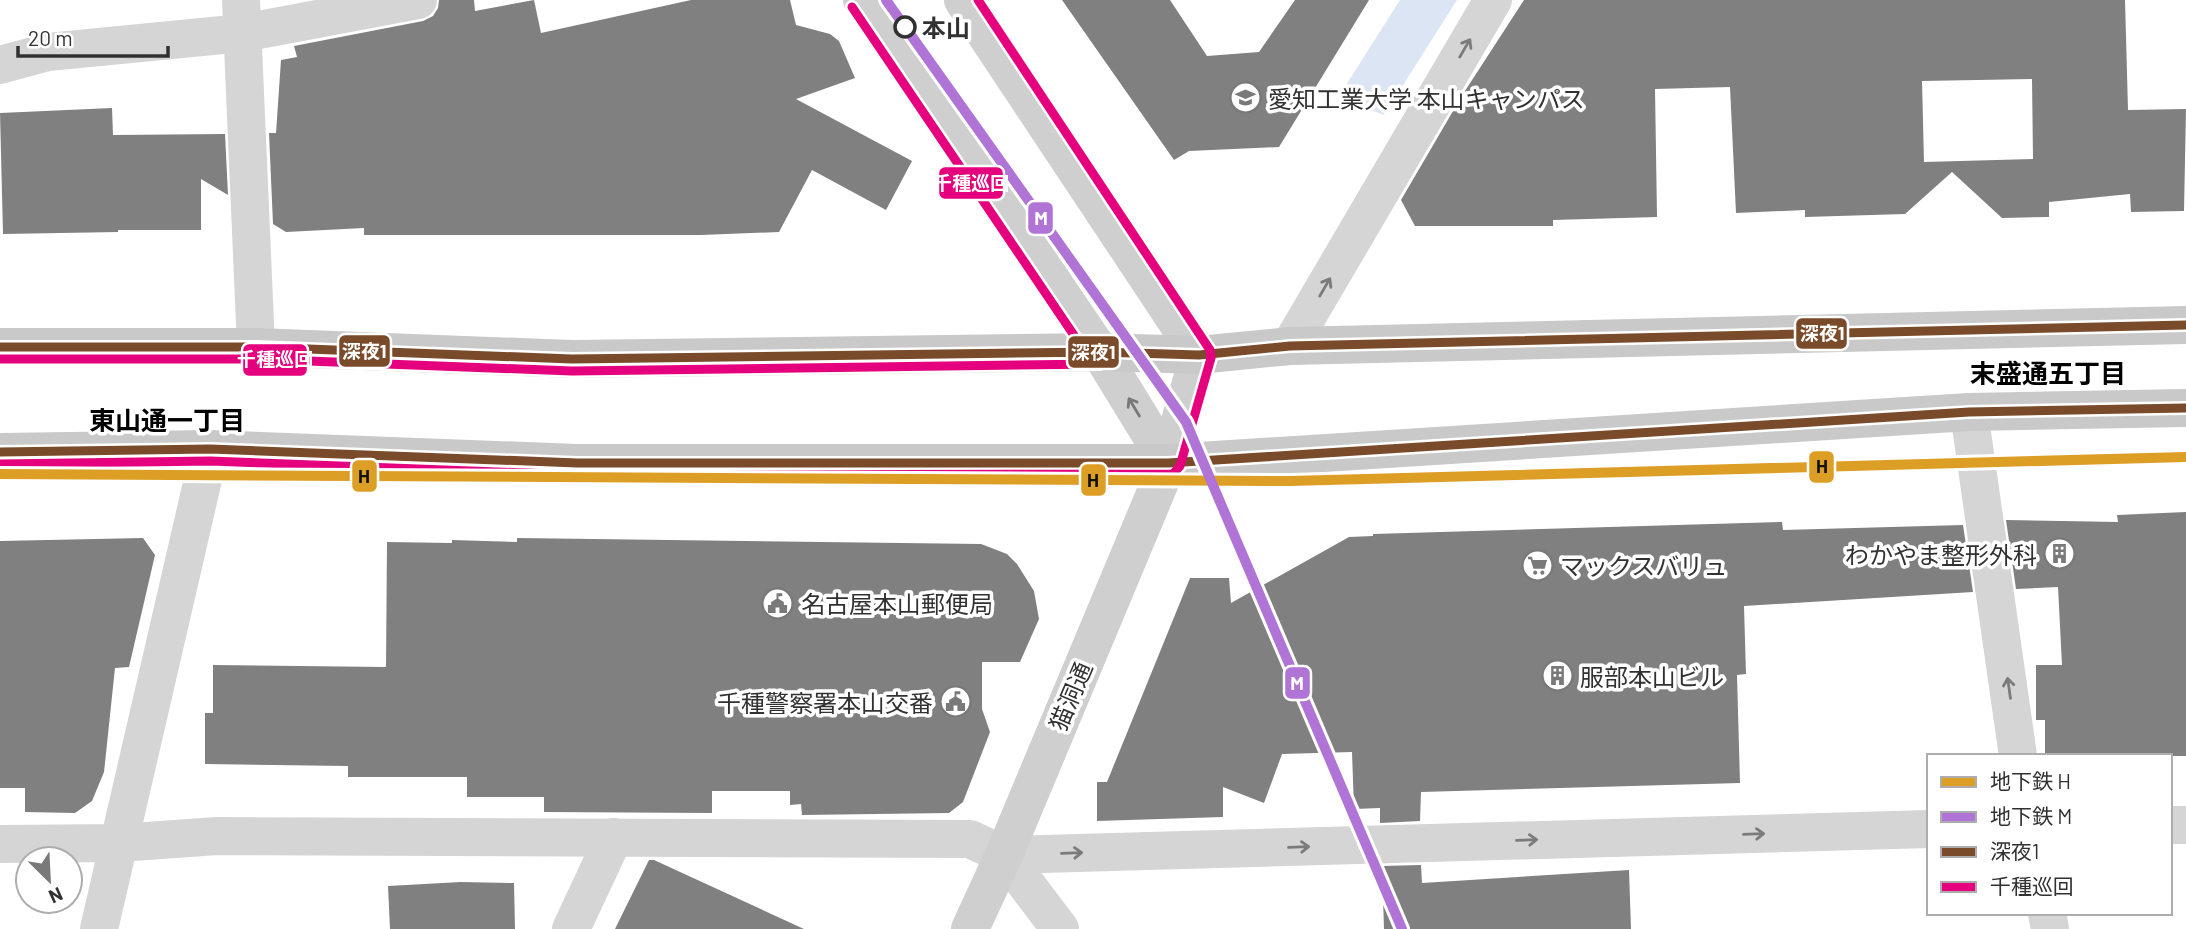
<svg xmlns="http://www.w3.org/2000/svg" width="2186" height="929" viewBox="0 0 2186 929" font-family="Barlow,'Noto Sans JP',sans-serif">
	<style>
		.water { fill: #dbe5f4 }
		.building { fill: #808080; fill-rule: evenodd }
		.lines { fill: none; stroke-linecap: round; stroke-linejoin: round }
		.street { stroke: #d5d5d5; stroke-width: 38 }
		.secondary { stroke: #cfcfcf; stroke-width: 38 }
		.primary { stroke: #c9c9c9; stroke-width: 38 }
		.bus-1-casing { stroke: #fff; stroke-width: 14 }
		.bus-2-casing { stroke: #fff; stroke-width: 14 }
		.bus-1 { stroke: #7a4b2a; stroke-width: 9 }
		.bus-2 { stroke: #e5007d; stroke-width: 9 }
		.metro-1-casing { stroke: #fff; stroke-width: 16 }
		.metro-2-casing { stroke: #fff; stroke-width: 16 }
		.metro-1 { stroke: #dc9e25; stroke-width: 10 }
		.metro-2 { stroke: #b074d6; stroke-width: 10 }
		.oneway { stroke: #7b7b7b }
		.oneway2 { stroke: #787878 }
		.stop-dot { fill: #fff; stroke: #313131; stroke-width: 3.5 }
		.labels { text-anchor: middle; dominant-baseline: central; stroke-width: 7; stroke-linejoin: round; paint-order: stroke }
		.stop-label { font-size: 24px; font-weight: bold; fill: #313131; stroke: #fff; text-anchor: start }
		.poi-label { font-size: 24px; fill: #313131; stroke: #fff; text-anchor: start }
		.street-label { font-size: 24px; fill: #313131; stroke: #fff }
		.neighbourhood-label { font-size: 26px; font-weight: bold; fill: #000; stroke: #fff }
		.line-badge { stroke: #fff; stroke-width: 2.5 }
		.badge-label { font-size: 19px; text-anchor: middle; font-weight: bold; fill: #fff }
		.pale-badge-label { font-size: 19px; text-anchor: middle; font-weight: bold; fill: #111 }
	</style>
	<rect width="100%" height="100%" fill="#fff"/>
	<polygon class="water" points="1400,0 1457,0 1384,115 1363,107 1341,93"/>
	<g class="building">
		<polygon points="439,0 474,0 475,11 534,0 541,33 691,0 790,0 796,25 830,34 839,41 855,78 796,99 912,161 886,210 812,170 779,232 701,235 364,235 364,228 286,232 273,224 269,133 276,133 281,60 297,57 294,46 423,21 433,16 438,8"/>
		<polygon points="1062,0 1170,0 1207,56 1259,52 1295,0 1369,0 1279,147 1189,151 1174,160"/>
		<path d="M 1524,0 L 2125,0 L 2128,110 L 2186,109 L 2184,211 L 2131,212 L 2130,194 L 2049,202 L 2049,217 L 2002,218 L 1952,172 L 1905,214 L 1805,217 L 1805,210 L 1736,213 L 1730,87 L 1655,89 L 1657,217 L 1553,220 L 1553,226 L 1415,226 L 1401,200 L 1463,94 ZM 2032,79 L 2033,159 L 1924,162 L 1922,81 Z"/>
		<polygon points="112,108 113,135 225,134 228,195 201,179 201,230 118,230 118,232 3,234 0,113"/>
		<polygon points="2186,512 2186,756 2045,756 2045,720 2036,720 2036,665 2062,665 2058,587 2016,589 2006,520 2118,522 2117,515"/>
		<polygon points="1782,522 1783,530 1963,525 1973,592 1744,606 1746,674 1737,675 1740,783 1421,792 1420,821 1380,823 1380,808 1354,809 1352,752 1282,754 1264,803 1223,787 1223,817 1097,821 1097,782 1107,782 1190,578 1229,578 1231,603 1349,537 1373,536 1373,534"/>
		<polygon points="143,538 155,555 129,667 115,668 104,772 92,801 75,813 25,812 25,788 0,788 0,541"/>
		<polygon points="517,538 981,544 1007,554 1017,564 1034,591 1039,619 1020,662 982,662 982,709 990,732 963,802 949,813 802,815 801,804 790,805 790,791 712,791 712,813 544,812 544,797 467,797 467,777 348,777 348,766 205,764 205,713 213,713 213,665 386,667 387,542 452,543 452,540 517,542"/>
		<polygon points="649,860 654,860 804,929 615,929"/>
		<polygon points="1421,865 1422,883 1629,870 1631,929 1384,929 1382,866"/>
		<polygon points="461,882 514,883 515,929 390,929 388,886"/>
	</g>
	<g class="lines">
		<g class="street">
			<polyline points="241,0 256,347"/>
			<polyline points="0,65 48,52 243,33 418,0"/>
			<polyline points="1290,346 1493,0"/>
			<polyline points="1969,412 2018,756"/>
			<polyline points="2170,825 2186,825"/>
			<polyline points="0,844 119,843 217,836 970,839 1004,855 1060,929"/>
			<polyline points="1004,855 1929,829"/>
			<polyline points="2047,913 2050,929"/>
			<polyline points="99,929 210,449"/>
			<polyline points="571,929 614,837"/>
		</g>
		<g class="secondary">
			<polyline points="862,0 1100,352 1168,463"/>
			<polyline points="963,0 1199,355 1168,463 1004,855 970,929"/>
		</g>
		<g class="primary">
			<polyline points="0,347 256,347 572,359 1100,352 1199,355 1290,346 2186,325"/>
			<polyline points="0,452 210,449 577,463 1168,463 1969,412 2186,408"/>
		</g>
		<defs>
			<g id="bus-1">
				<polyline points="0,347 256,347 572,359 1100,352 1199,355 1290,346 2186,325"/>
				<polyline points="0,452 210,449 577,463 1168,463 1969,412 2186,408"/>
			</g>
			<g id="bus-2">
				<polyline points="852,7 1090,359"/>
				<polyline points="0,359 256,359 572,371 1100,364"/>
				<polyline points="0,464 210,461 577,475 1173,474 1180,466 1211,358 1210,350 978,0"/>
			</g>
		</defs>
		<use href="#bus-1" class="bus-1-casing"/>
		<use href="#bus-2" class="bus-2-casing"/>
		<use href="#bus-1" class="bus-1"/>
		<use href="#bus-2" class="bus-2"/>
		<defs>
			<polyline id="metro-1" points="0,474 1290,481 2186,457"/>
			<polyline id="metro-2" points="886,0 1186,422 1402,929"/>
		</defs>
		<use href="#metro-1" class="metro-1-casing"/>
		<use href="#metro-2" class="metro-2-casing"/>
		<use href="#metro-1" class="metro-1"/>
		<use href="#metro-2" class="metro-2"/>
	</g>
	<defs><path id="oneway-shaft" d="M-6 0H5M1.5-3L5.5 0L1.5 3" fill="none" stroke-width="1.6" stroke-linecap="round" stroke-linejoin="round" transform="scale(1.75)"/></defs>
	<g class="oneway">
		<use href="#oneway-shaft" transform="translate(1465 48) rotate(-60)"/>
		<use href="#oneway-shaft" transform="translate(1325 287) rotate(-60)"/>
		<use href="#oneway-shaft" transform="translate(2009 688) rotate(-98)"/>
		<use href="#oneway-shaft" transform="translate(1754 834) rotate(-2)"/>
		<use href="#oneway-shaft" transform="translate(1527 840) rotate(-2)"/>
		<use href="#oneway-shaft" transform="translate(1299 847) rotate(-2)"/>
		<use href="#oneway-shaft" transform="translate(1072 853) rotate(-2)"/>
	</g>
	<use class="oneway2" href="#oneway-shaft" transform="translate(1134 407) rotate(-121)"/>
	<defs>
		<symbol id="university-ring" viewBox="-11 -11 22 22"><circle r="9.5" fill="#fff" stroke="#797979" stroke-width="1.5"/><path d="M0-5L7-2L0 1L-7-2ZM-4 1L0 2.5L4 1V4Q0 6-4 4Z" fill="#797979"/></symbol>
		<symbol id="building-ring" viewBox="-11 -11 22 22"><circle r="9.5" fill="#fff" stroke="#797979" stroke-width="1.5"/><path d="M-4-6H4V6H1V3H-1V6H-4ZM-2.5-4.3h1.7v1.8h-1.7ZM.8-4.3h1.7v1.8H.8ZM-2.5-1h1.7V.8h-1.7ZM.8-1h1.7V.8H.8Z" fill="#797979"/></symbol>
		<symbol id="supermarket-ring" viewBox="-11 -11 22 22"><circle r="9.5" fill="#fff" stroke="#797979" stroke-width="1.5"/><path d="M-6-5.5h2.5l.6 2H6L4.5 2H-2.5L-4.4-4H-6ZM-1.5 3.2a1.3 1.3 0 1 0 .1 0ZM3 3.2a1.3 1.3 0 1 0 .1 0Z" fill="#797979"/></symbol>
		<symbol id="civic-ring" viewBox="-11 -11 22 22"><circle r="9.5" fill="#fff" stroke="#797979" stroke-width="1.5"/><path d="M-.6-6.5H3V-4.5H.6V-3L4-1V1h2V6H-6V1h2V-1L-.6-3ZM-1.2 2.5V6h2.4V2.5Z" fill="#797979"/></symbol>
	</defs>
	<g fill-rule="evenodd">
		<use href="#university-ring" x="1228" y="80" width="35" height="35"/>
		<use href="#building-ring" x="2042" y="536" width="35" height="35"/>
		<use href="#supermarket-ring" x="1520" y="548" width="35" height="35"/>
		<use href="#civic-ring" x="760" y="586" width="35" height="35"/>
		<use href="#building-ring" x="1540" y="658" width="35" height="35"/>
		<use href="#civic-ring" x="938" y="684" width="35" height="35"/>
	</g>
	<circle class="stop-dot" cx="905" cy="27" r="10"/>
	<g class="labels">
		<g class="stop-label">
			<text x="922" y="27">本山</text>
		</g>
		<g class="poi-label">
			<text x="1268" y="98">愛知工業大学 本山キャンパス</text>
			<text x="2037" y="554" text-anchor="end">わかやま整形外科</text>
			<text x="1560" y="565">マックスバリュ</text>
			<text x="801" y="603">名古屋本山郵便局</text>
			<text x="1580" y="676">服部本山ビル</text>
			<text x="933" y="702" text-anchor="end">千種警察署本山交番</text>
		</g>
		<g class="street-label">
			<text transform="translate(1070 696) rotate(-67)">猫洞通</text>
		</g>
		<g class="neighbourhood-label">
			<text x="2048" y="372">末盛通五丁目</text>
			<text x="167" y="419">東山通一丁目</text>
		</g>
	</g>
	<g class="line-badge">
		<rect x="938" y="166" width="66" height="34" rx="7" fill="#e5007d"/>
		<rect x="1027" y="201" width="27" height="34" rx="7" fill="#b074d6"/>
		<rect x="1795" y="317" width="53" height="33" rx="7" fill="#7a4b2a"/>
		<rect x="338" y="334" width="53" height="34" rx="7" fill="#7a4b2a"/>
		<rect x="1067" y="335" width="53" height="34" rx="7" fill="#7a4b2a"/>
		<rect x="242" y="343" width="66" height="34" rx="7" fill="#e5007d"/>
		<rect x="1808" y="450" width="27" height="34" rx="7" fill="#dc9e25"/>
		<rect x="351" y="459" width="27" height="34" rx="7" fill="#dc9e25"/>
		<rect x="1080" y="463" width="27" height="34" rx="7" fill="#dc9e25"/>
		<rect x="1284" y="666" width="27" height="34" rx="7" fill="#b074d6"/>
	</g>
	<g class="badge-label">
		<text x="971" y="190">千種巡回</text>
		<text x="1041" y="225">M</text>
		<text x="1822" y="340">深夜1</text>
		<text x="364" y="358">深夜1</text>
		<text x="1093" y="359">深夜1</text>
		<text x="275" y="366">千種巡回</text>
		<text x="1297" y="690">M</text>
	</g>
	<g class="pale-badge-label">
		<text x="1822" y="473">H</text>
		<text x="364" y="483">H</text>
		<text x="1093" y="487">H</text>
	</g>
	<rect x="1927" y="754" width="245" height="161" fill="#ffffff" stroke="#adadad" stroke-width="2"/>
	<rect x="1941" y="777" width="35" height="10" fill="#dc9e25" stroke="#adadad" stroke-width="2"/>
	<text x="1990" y="789" font-size="21" fill="#313131">地下鉄 H</text>
	<rect x="1941" y="812" width="35" height="10" fill="#b074d6" stroke="#adadad" stroke-width="2"/>
	<text x="1990" y="824" font-size="21" fill="#313131">地下鉄 M</text>
	<rect x="1941" y="847" width="35" height="10" fill="#7a4b2a" stroke="#adadad" stroke-width="2"/>
	<text x="1990" y="859" font-size="21" fill="#313131">深夜1</text>
	<rect x="1941" y="882" width="35" height="10" fill="#e5007d" stroke="#adadad" stroke-width="2"/>
	<text x="1990" y="894" font-size="21" fill="#313131">千種巡回</text>
	<g transform="translate(49 880) rotate(156)"><circle r="33" fill="#ffffff" stroke="#adadad" stroke-width="2"/>
	<path d="M0-5L12 26L0 18L-12 26Z" fill="#797979"/>
	<text y="-10" font-size="19" font-weight="bold" text-anchor="middle" fill="#313131">N</text>
	</g>
	<path d="M18 46v10h150v-10" fill="none" stroke="#313131" stroke-width="3.5"/>
	<text x="28" y="46" font-size="21" fill="#313131" stroke="#ffffff" stroke-width="5" paint-order="stroke">20 m</text>
</svg>
